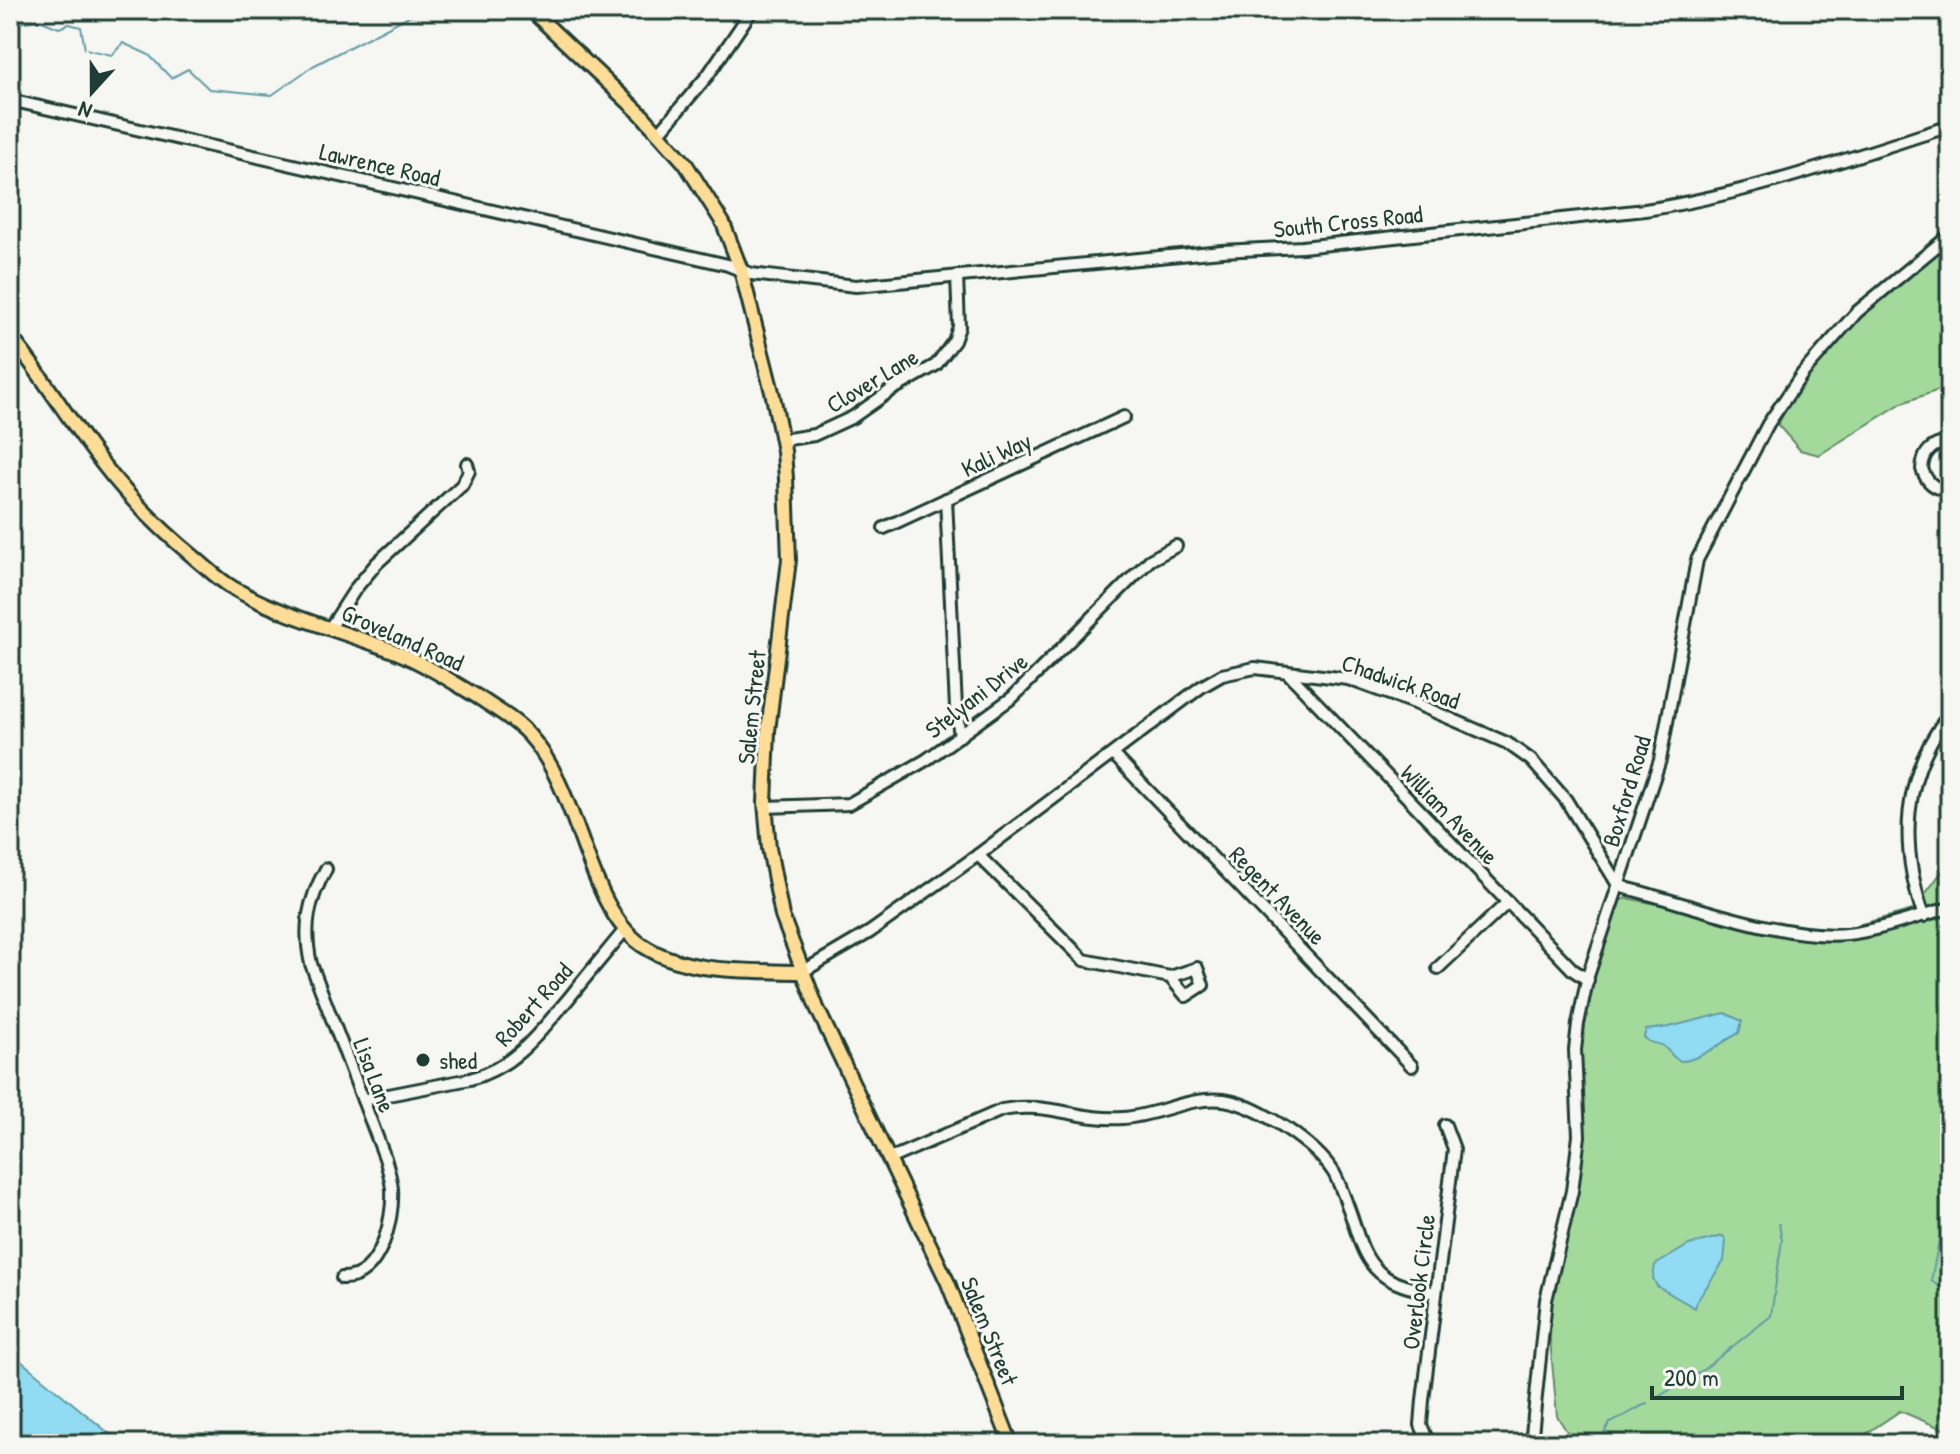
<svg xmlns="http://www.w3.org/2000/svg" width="1960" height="1454" viewBox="0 0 1960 1454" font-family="'Patrick Hand',sans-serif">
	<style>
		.green { fill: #a4d99c; stroke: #628b68; stroke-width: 2 }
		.water { fill: #91dcf2; stroke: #639ca6; stroke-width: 2 }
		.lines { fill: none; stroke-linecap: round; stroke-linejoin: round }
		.stream { stroke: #639ca6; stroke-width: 2 }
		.minor-casing { stroke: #1f3d34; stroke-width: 16 }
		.major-casing { stroke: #1f3d34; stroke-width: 18 }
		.minor { stroke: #f6f6f2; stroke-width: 10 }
		.major { stroke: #ffdd96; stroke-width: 12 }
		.poi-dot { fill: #1f3d34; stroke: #f6f6f2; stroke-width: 3 }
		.labels { text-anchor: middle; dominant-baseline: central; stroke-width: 6; stroke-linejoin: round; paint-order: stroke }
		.street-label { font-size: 24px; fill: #1f3d34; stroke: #f6f6f2 }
		.poi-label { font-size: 24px; fill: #1f3d34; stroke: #f6f6f2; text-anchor: start }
	</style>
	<rect width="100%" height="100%" fill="#f6f6f2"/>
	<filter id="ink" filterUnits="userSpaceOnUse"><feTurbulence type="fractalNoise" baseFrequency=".0125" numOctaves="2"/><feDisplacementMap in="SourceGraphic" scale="16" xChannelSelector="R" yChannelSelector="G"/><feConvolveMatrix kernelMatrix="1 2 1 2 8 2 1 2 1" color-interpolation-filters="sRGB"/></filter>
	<g filter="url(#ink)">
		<g class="green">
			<polygon points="1950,239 1950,386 1902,403 1819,455 1800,450 1778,425 1798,383 1855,321"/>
			<polygon points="1950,829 1950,1432 1900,1411 1857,1440 1858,1444 1575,1444 1557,1416 1550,1340 1551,1312 1581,1093 1580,1045 1585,1009 1592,976 1609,933 1617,902 1626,898 1840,939 1854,926 1913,910 1943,870"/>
		</g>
		<g class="water">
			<path d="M 1725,1013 L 1742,1021 L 1739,1033 C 1725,1040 1696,1062 1681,1061 C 1672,1060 1669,1048 1661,1045 C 1653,1042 1650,1044 1644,1037 L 1646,1030 L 1669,1027 Z"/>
			<polygon points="1723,1236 1726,1240 1724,1261 1697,1301 1695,1308 1657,1286 1653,1278 1655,1265 1689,1245"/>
			<polygon points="10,1352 116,1439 122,1444 10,1444"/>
		</g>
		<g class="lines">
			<g class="stream">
				<polyline points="10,10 17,23 39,20 59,28 69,24 81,27 85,49 112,55 123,43 149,55 171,78 188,69 209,89 272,95 313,66 409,16 439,10"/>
				<polyline points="1950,1185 1931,1281 1950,1293"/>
				<polyline points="1658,1397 1703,1370 1771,1316 1782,1240 1779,1224"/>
				<polyline points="1598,1444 1609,1424 1647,1403"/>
			</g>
			<defs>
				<g id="minor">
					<path d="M 10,100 L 728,265 L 751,274 L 856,286 L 1222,251 L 1302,247 L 1645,210 C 1749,194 1850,158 1950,126"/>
					<polyline points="659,133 708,75 752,10"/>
					<polyline points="782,440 814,435 853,417 890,391 936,365 954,341 959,327 957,276"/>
					<path d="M 1950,443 C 1933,442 1923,452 1922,469 C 1927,483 1935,490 1950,489"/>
					<polyline points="946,499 956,708 960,736"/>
					<polyline points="884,528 1124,417"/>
					<polyline points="330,628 356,588 377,563 462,485 469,471 467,464"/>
					<polyline points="1287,672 1573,970 1588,980"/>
					<polyline points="1113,754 1412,1066"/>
					<polyline points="765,807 849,804 926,760 1013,697 1150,560 1176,546"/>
					<polyline points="978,855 1084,960 1170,977 1186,996 1203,985 1197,968 1170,977"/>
					<path d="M 326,869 C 308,901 303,928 311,964 L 385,1158 C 388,1168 391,1179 392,1189 C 394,1219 380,1280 342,1278"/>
					<path d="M 1924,916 C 1899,846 1902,774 1950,713"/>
					<polyline points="1438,968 1508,902"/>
					<path d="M 802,972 L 870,932 L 978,855 L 1201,687 L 1222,675 L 1255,668 L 1348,679 L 1414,703 L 1507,743 L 1531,760 L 1566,800 L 1618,885 L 1629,889 C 1692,905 1784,940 1847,934 C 1883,930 1916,916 1950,908"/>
					<path d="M 363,1100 L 470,1079 C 515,1067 540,1032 569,998 C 587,975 606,953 624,931"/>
					<path d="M 889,1159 L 1002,1110 C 1048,1101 1078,1121 1123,1118 C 1157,1116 1189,1096 1224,1100 C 1258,1105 1316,1144 1334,1173 C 1340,1184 1344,1196 1348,1207 C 1356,1227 1360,1252 1375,1268 C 1390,1285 1414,1289 1436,1293"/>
					<polyline points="1429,1444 1421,1425 1423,1400 1454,1149 1445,1125"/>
					<polyline points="1531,1444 1546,1300 1572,1191 1579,1136 1575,1050 1578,1024 1588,976 1660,760 1697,560 1768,424 1803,373 1857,312 1950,235"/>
				</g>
				<g id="major">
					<polyline points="531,10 642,115 685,163 723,223 741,270 773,396 784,451 786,479 789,560 768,731 765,803 769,848 782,916 817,1008 948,1283 1011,1444"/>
					<path d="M 10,336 C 43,376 70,422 102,463 C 129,498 161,530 195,558 C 207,568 219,580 233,588 C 283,617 343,631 396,652 C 427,665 453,682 481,699 C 497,710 516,720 529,735 C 581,792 586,907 642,945 C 687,975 750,970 802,972"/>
				</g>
			</defs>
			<use href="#minor" class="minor-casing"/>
			<use href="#major" class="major-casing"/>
			<use href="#minor" class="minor"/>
			<use href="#major" class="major"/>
		</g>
	</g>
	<circle class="poi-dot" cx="423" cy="1060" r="8"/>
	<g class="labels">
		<g class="street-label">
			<text transform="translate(380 164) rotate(13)">Lawrence Road</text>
			<text transform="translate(1348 221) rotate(-6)">South Cross Road</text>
			<text transform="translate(872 380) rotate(-31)">Clover Lane</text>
			<text transform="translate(996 454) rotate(-25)">Kali Way</text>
			<text transform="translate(403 637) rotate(24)">Groveland Road</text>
			<text transform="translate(1401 681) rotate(19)">Chadwick Road</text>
			<text transform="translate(976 695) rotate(-38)">Stelyani Drive</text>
			<text transform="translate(751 707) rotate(-84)">Salem Street</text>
			<text transform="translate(1626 791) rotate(-73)">Boxford Road</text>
			<text transform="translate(1450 814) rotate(46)">William Avenue</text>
			<text transform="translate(1278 895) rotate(46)">Regent Avenue</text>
			<text transform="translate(533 1004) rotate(-48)">Robert Road</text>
			<text transform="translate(375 1075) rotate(69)">Lisa Lane</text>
			<text transform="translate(1418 1282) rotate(-83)">Overlook Circle</text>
			<text transform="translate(990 1331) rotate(68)">Salem Street</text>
		</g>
		<g class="poi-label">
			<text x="439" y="1060">shed</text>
		</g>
	</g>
	<rect width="1960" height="1454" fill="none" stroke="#f6f6f2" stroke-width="40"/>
	<rect x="20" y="20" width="1920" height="1414" fill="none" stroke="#1f3d34" stroke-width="3" filter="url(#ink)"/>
	<g transform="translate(92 92) rotate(201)" stroke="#f6f6f2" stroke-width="6" paint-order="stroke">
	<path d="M0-6L14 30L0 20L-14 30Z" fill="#1f3d34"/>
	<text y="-12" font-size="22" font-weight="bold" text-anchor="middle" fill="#1f3d34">N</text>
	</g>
	<path d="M1652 1386v12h250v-12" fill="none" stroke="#1f3d34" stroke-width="4"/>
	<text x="1664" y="1386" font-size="24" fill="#1f3d34" stroke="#f6f6f2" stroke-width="6" paint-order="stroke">200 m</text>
</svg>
